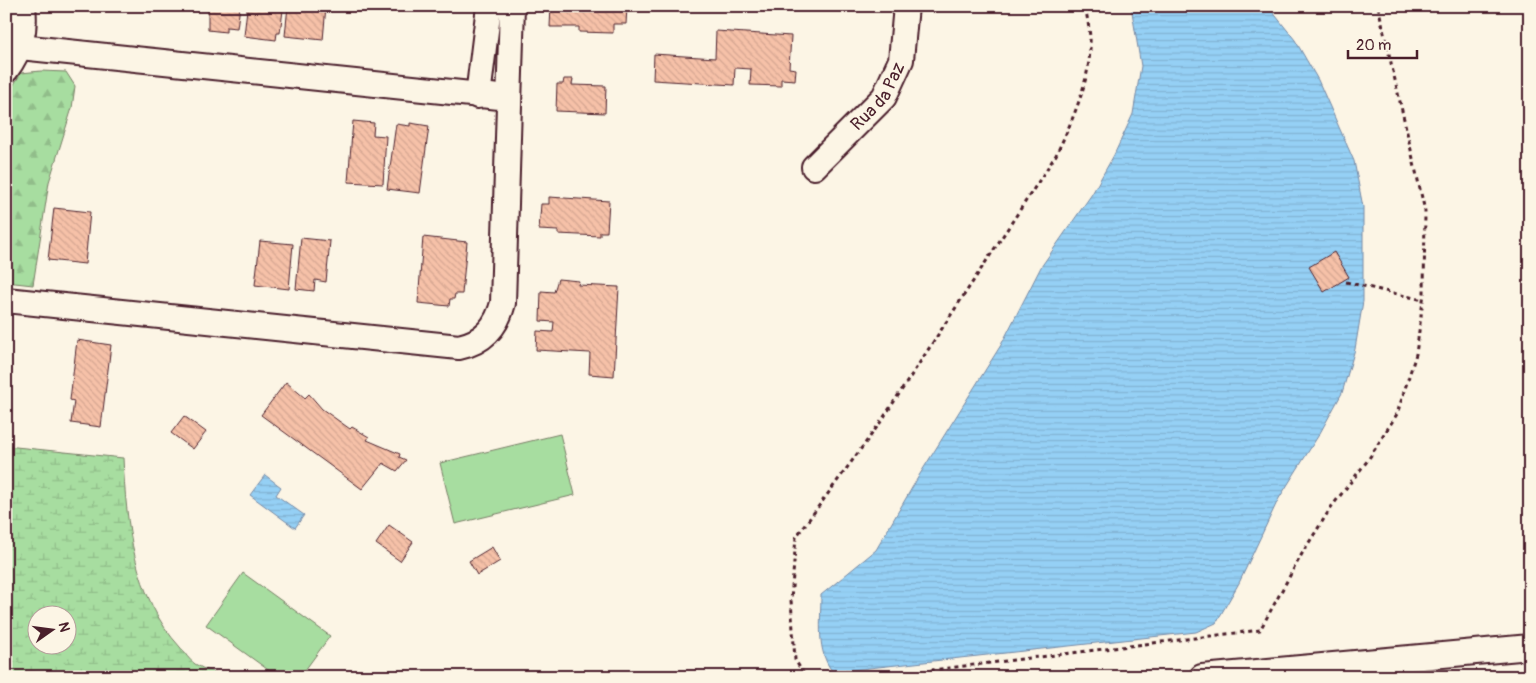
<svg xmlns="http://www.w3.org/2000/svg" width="1536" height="683" viewBox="0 0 1536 683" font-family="Pangolin,sans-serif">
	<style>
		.forest { fill: url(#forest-firs); stroke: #787e66 }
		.wetland { fill: url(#wetland-marsh); stroke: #787e66; fill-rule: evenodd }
		.garden { fill: #a7dda0; stroke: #787e66 }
		.water { fill: url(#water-rules); stroke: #7789a4 }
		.building { fill: url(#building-back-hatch); stroke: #4a1f2b }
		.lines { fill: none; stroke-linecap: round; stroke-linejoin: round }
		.minor-casing { stroke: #4a1f2b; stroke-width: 28 }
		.path { stroke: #4a1f2b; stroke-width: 3; stroke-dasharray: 4 4; stroke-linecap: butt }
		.minor { stroke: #fcf5e5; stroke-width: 24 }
		.labels { text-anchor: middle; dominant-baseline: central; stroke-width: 4; stroke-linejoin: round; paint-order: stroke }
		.street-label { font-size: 18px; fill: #4a1f2b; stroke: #fcf5e5 }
	</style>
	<defs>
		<pattern id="forest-firs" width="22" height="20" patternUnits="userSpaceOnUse" patternTransform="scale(1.25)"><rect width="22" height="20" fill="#a7dda0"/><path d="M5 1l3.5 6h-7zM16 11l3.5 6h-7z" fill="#91bd8a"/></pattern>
		<pattern id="wetland-marsh" width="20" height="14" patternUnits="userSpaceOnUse" patternTransform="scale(1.25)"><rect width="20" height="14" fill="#a7dda0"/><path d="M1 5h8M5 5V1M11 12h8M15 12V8" fill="none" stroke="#91bd8a"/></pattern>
		<pattern id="water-rules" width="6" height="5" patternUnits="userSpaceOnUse" patternTransform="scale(1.25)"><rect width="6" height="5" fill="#95d0f5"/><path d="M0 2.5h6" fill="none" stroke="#82b2d2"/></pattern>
		<pattern id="building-back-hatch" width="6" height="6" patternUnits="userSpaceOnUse" patternTransform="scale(1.25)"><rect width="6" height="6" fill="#f6c1a8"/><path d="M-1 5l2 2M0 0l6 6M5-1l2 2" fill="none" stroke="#d4a591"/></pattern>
	</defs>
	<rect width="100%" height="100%" fill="#fcf5e5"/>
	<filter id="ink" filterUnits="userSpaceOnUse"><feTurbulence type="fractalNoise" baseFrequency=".02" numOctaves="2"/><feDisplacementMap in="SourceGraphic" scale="10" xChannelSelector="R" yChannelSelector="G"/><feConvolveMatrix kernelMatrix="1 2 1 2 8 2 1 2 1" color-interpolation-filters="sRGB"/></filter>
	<g filter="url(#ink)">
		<polygon class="forest" points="41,71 66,72 75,86 72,108 49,182 33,285 6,282 6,97 21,73"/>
		<path class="wetland" d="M 6,446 L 123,458 C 126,523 134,597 180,647 C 185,653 189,660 195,664 C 204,670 218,673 227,677 L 6,677 ZM 38,616 L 68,616 L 68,646 L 38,646 Z"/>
		<g class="garden">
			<polygon points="560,434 575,495 455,524 440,463"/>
			<polygon points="243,573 330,636 300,677 278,677 206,625"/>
		</g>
		<g class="water">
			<path d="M 1131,6 L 1268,6 L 1295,40 L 1318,80 L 1354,161 L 1363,207 L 1363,301 L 1355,349 L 1342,393 L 1320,433 L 1278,500 L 1239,583 L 1216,623 L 1196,632 L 833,672 C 816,652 821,621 821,595 L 876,550 L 920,474 L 1001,345 L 1041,267 L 1092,194 L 1114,155 L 1133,114 L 1141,66 Z"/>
			<polygon points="265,475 281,487 276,495 304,515 295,528 250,495"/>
		</g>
		<g class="building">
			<polygon points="208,6 240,6 237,28 226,27 226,32 208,30"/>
			<polygon points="250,6 279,6 279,10 283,10 280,33 277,33 276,40 244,36 247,9 250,9"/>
			<polygon points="288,6 326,6 323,40 285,36"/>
			<polygon points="551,6 627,7 626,24 613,24 613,33 579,32 579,27 550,27"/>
			<polygon points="716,31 791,36 789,68 796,69 795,80 781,79 781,86 750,85 751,69 735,68 734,85 653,80 654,54 715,58"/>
			<polygon points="564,79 573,79 572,85 606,86 605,113 556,111 557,84 563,84"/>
			<polygon points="353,121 374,123 373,135 386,136 383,184 348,182"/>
			<polygon points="410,123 429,126 420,193 387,189 396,124 410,126"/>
			<polygon points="549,197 609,201 607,232 600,232 600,236 558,234 558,231 539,230 541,204 549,204"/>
			<polygon points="54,208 90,212 85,264 48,260"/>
			<polygon points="423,237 467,242 462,294 455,294 454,299 450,299 449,306 418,303"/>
			<polygon points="301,238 330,241 326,282 315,280 314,291 296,289"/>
			<polygon points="260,241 293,244 289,289 255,285"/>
			<polygon points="1334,252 1349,277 1324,292 1309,267"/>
			<polygon points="558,279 579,281 578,285 619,287 614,376 589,374 590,353 536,350 537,331 553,332 554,322 540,321 541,291 554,292"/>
			<polygon points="77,340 111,345 101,427 71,423 74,401 70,400"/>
			<polygon points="286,382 305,398 309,394 322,409 350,429 352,427 369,437 367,440 400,454 399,457 406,460 397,471 383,463 362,489 261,415"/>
			<polygon points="184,416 206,432 193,449 171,433"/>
			<polygon points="389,525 413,542 400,561 376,544"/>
			<polygon points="492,547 500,561 477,575 469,561"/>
		</g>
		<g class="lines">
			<defs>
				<g id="minor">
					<polyline points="20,47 509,98"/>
					<path d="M 6,70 C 21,50 26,31 23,6"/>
					<polyline points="478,96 489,6"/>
					<path id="s1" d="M 814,167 L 884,97 L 901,60 L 906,6"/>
					<path d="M 6,300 L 459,347 C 484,342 497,326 503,303 L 512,6"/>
					<polyline points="1202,677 1530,647"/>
				</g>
			</defs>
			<use href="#minor" class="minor-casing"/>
			<g class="path">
				<polyline points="1346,282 1423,300"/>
				<path d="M 811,677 L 804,674 L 795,660 L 791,600 L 796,537 L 880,423 L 1056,155 C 1073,119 1092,78 1090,37 C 1089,27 1087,16 1085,6"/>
				<polyline points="875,677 1260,630 1303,552 1332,506 1368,460 1397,414 1416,354 1424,293 1425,211 1378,6"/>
			</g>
			<use href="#minor" class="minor"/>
		</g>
	</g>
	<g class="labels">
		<g class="street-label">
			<text stroke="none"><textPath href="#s1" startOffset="96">Rua da Paz</textPath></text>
		</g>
	</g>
	<rect width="1536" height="683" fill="none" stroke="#fcf5e5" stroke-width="25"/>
	<rect x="12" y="12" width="1511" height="658" fill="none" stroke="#4a1f2b" stroke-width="2" filter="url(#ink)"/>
	<g transform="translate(52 630) rotate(76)"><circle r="24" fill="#fcf5e5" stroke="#b59f9b"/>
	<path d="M0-4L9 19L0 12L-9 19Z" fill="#4a1f2b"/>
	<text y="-8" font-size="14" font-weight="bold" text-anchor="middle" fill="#4a1f2b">N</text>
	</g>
	<path d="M1348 50v8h69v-8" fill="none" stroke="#4a1f2b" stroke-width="2.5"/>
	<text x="1356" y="50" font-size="15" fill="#4a1f2b" stroke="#fcf5e5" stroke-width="4" paint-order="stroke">20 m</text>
</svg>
